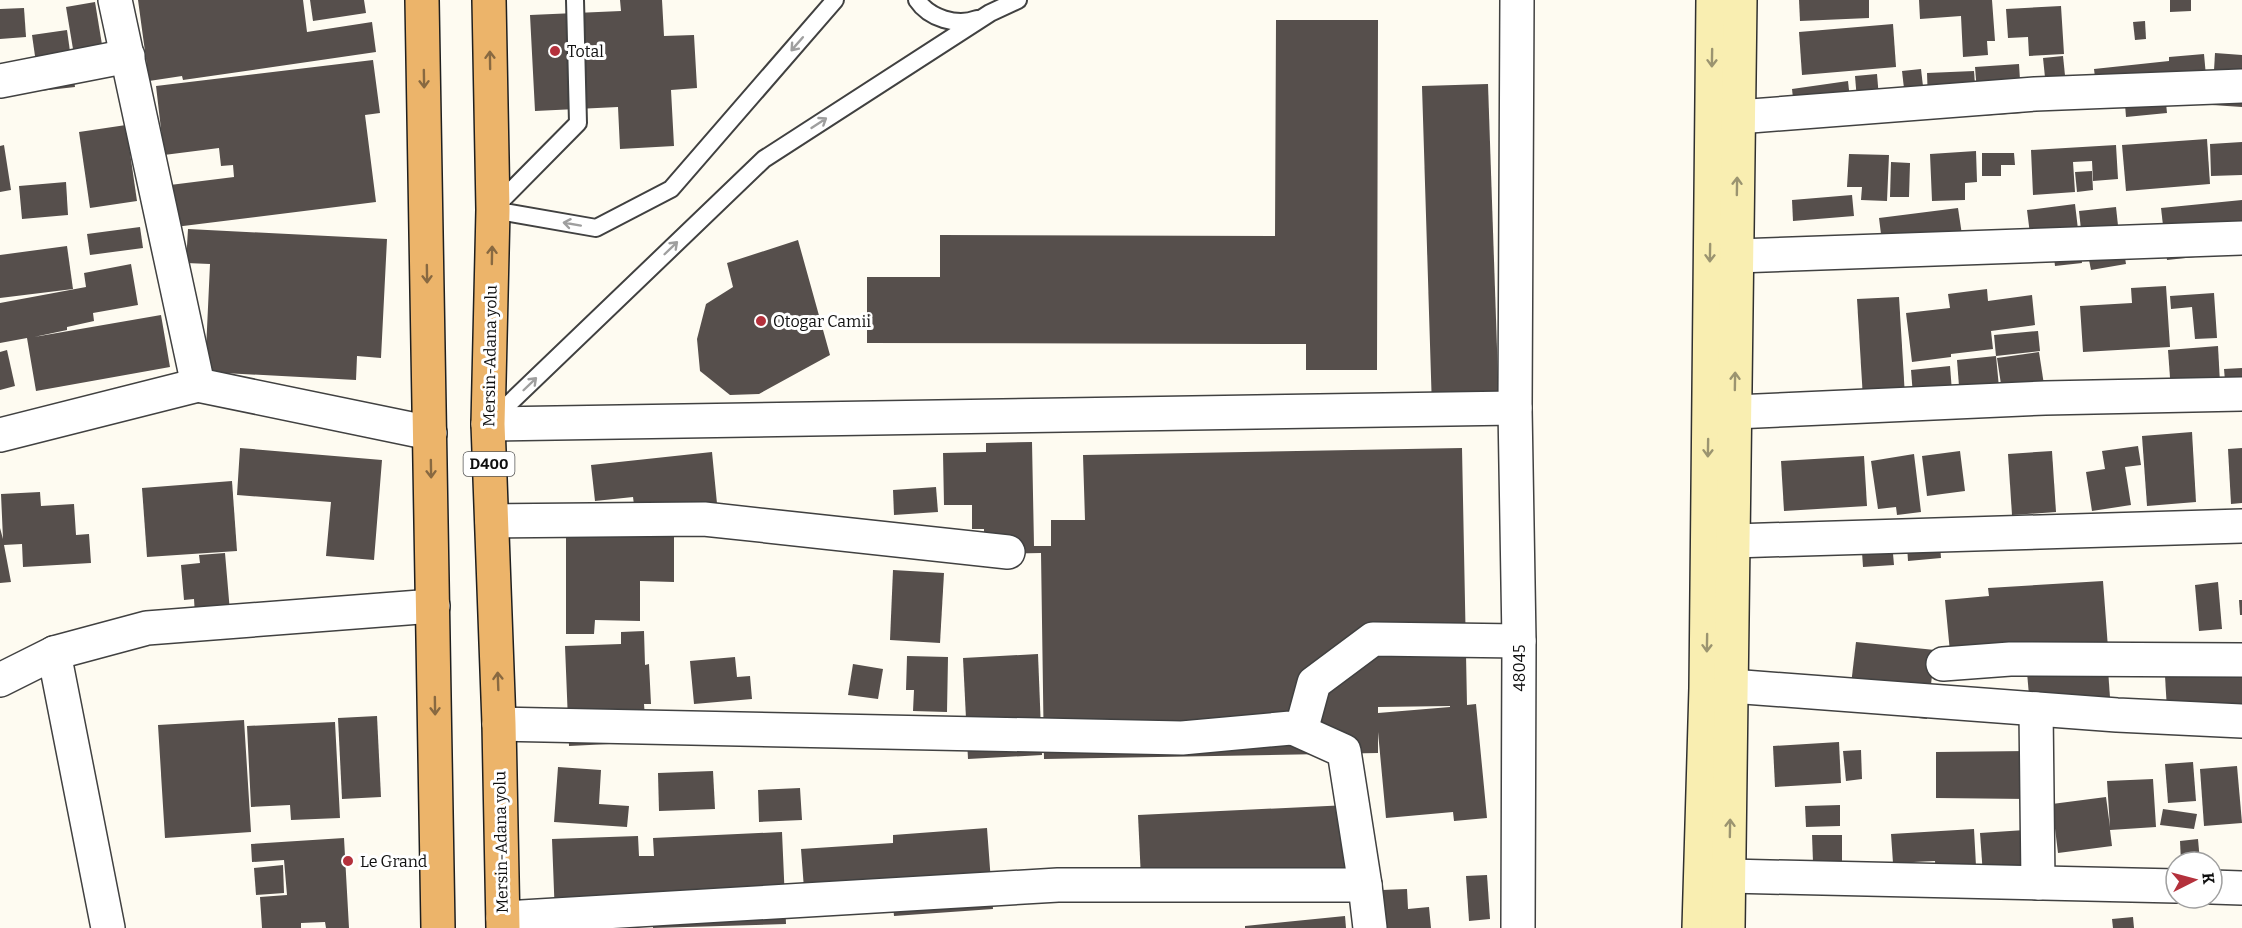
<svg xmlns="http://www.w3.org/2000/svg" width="2242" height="928" viewBox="0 0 2242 928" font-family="Bitter,serif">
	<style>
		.building { fill: #564f4c; fill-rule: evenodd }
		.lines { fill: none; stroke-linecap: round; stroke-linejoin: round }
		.service-casing { stroke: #414141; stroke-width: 20 }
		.minor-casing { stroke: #414141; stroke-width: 36 }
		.secondary-casing { stroke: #303030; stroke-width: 36 }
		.trunk-casing { stroke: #1f1f1f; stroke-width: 36 }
		.service { stroke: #fff; stroke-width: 16 }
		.minor { stroke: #fff; stroke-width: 33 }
		.secondary { stroke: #f9eeb1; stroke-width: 33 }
		.trunk { stroke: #ecb46a; stroke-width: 33 }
		.oneway { stroke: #9f9f9f }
		.oneway2 { stroke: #9b9470 }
		.oneway3 { stroke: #886941 }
		.poi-dot { fill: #b4313c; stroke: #fff; stroke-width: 2 }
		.labels { text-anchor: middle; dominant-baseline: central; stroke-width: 6; stroke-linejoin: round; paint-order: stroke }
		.shield { fill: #fff; stroke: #565656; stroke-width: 1.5 }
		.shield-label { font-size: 15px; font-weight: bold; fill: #0e0e0e }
		.poi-label { font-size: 16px; fill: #0e0e0e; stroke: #fff; text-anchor: start }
		.street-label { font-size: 16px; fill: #0e0e0e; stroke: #fff }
	</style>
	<rect width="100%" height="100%" fill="#fefbf1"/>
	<g class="building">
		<polygon points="138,0 303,0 307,32 372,22 376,52 183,80 182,76 149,81"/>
		<polygon points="310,0 364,0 366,13 313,21"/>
		<polygon points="620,0 662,0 664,36 694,35 697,88 671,90 674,146 620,149 618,107 535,111 530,15 621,11"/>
		<polygon points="1799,0 1869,0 1869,18 1800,21"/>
		<polygon points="1919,0 1992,0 1995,41 1987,41 1988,55 1963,57 1961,16 1920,19"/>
		<polygon points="2170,0 2191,0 2191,11 2170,12"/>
		<polygon points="95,2 107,75 78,79 66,7"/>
		<polygon points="2061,6 2064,54 2029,56 2028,37 2008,38 2006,9"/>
		<polygon points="24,8 26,37 0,39 0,9"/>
		<polygon points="1276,20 1378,20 1377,370 1306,370 1306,344 867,343 867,277 940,277 940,235 1275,236"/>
		<polygon points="2145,21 2146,39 2135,40 2133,22"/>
		<polygon points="1893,24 1896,67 1802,75 1799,32"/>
		<polygon points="67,30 75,87 40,91 32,35"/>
		<polygon points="2215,53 2242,55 2242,107 2212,105"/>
		<polygon points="2204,54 2208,98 2166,103 2167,113 2126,117 2124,92 2097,94 2094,69 2169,61 2169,57"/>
		<polygon points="2063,56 2066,85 2046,87 2043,58"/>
		<polygon points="373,60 380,113 365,115 376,202 175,227 170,185 234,177 233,165 221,166 219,148 164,155 156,86"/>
		<polygon points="2019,64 2022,113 1979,116 1975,67"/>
		<polygon points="1921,69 1924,95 1905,97 1902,71"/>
		<polygon points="1974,71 1976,98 1928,101 1927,73"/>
		<polygon points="1877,74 1879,98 1857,100 1855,76"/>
		<polygon points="1848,81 1852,118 1793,98 1792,89"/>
		<polygon points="1488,84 1499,407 1432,409 1422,86"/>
		<polygon points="126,125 137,201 90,208 79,132"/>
		<polygon points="2207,139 2210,184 2126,191 2122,145"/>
		<polygon points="2242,142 2242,175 2211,176 2210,144"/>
		<polygon points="4,145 11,190 0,192 0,146"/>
		<polygon points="2116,145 2118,179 2093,181 2092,161 2073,162 2075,192 2033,195 2031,150"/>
		<polygon points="1976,151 1977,182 1965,183 1965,200 1932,201 1930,154"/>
		<polygon points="1982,153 2014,153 2015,165 2001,165 2001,176 1982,176"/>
		<polygon points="1849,154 1889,155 1887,201 1861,200 1862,187 1847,187"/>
		<polygon points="1891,162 1910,163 1909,197 1890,197"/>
		<polygon points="2092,171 2093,190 2077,192 2075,172"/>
		<polygon points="66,182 68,215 22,219 19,186"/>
		<polygon points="1852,195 1854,216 1793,221 1792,200"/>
		<polygon points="2242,200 2242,252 2167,260 2161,208"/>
		<polygon points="2075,204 2082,263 2055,266 2051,232 2030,234 2027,210"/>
		<polygon points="2116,207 2120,244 2083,248 2079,211"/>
		<polygon points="1958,208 1965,255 1885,266 1879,218"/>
		<polygon points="140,227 143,248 90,255 87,234"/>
		<polygon points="188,229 387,239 381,358 357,356 356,380 205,372 210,264 186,263"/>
		<polygon points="798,240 830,355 759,394 730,395 700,371 697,339 706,304 733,287 727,263"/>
		<polygon points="2123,245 2126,264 2091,270 2087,250"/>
		<polygon points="67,246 73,289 0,298 0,255"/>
		<polygon points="131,264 138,305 93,313 94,321 67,327 67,330 34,337 161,315 170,367 36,391 27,338 0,343 0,303 86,287 84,273"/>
		<polygon points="2166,286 2170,347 2083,352 2080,306 2132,303 2131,288"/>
		<polygon points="1987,289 1988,301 2032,295 2035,325 1991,331 1993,349 1951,354 1951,357 1912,362 1906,313 1950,308 1948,294"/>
		<polygon points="2214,293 2217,338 2195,339 2192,307 2171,309 2170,296"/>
		<polygon points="1899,297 1905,396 1863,399 1857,299"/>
		<polygon points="2038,331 2040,351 1996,356 1994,335"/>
		<polygon points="2218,346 2221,402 2172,405 2168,350"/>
		<polygon points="7,350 15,386 0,390 0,352"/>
		<polygon points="2039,352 2046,398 2004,404 1997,358"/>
		<polygon points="1996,356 2001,408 1961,412 1957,360"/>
		<polygon points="1950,366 1954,417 1915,421 1911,370"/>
		<polygon points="2242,368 2242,392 2226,393 2224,369"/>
		<polygon points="2192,432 2196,502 2147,506 2142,436"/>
		<path d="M 1032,442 L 1034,546 L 1051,546 L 1051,520 L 1085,520 L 1083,455 L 1462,448 L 1467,705 L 1476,704 L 1487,818 L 1454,821 L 1453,812 L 1386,818 L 1378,732 L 1378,753 L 1044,759 L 1041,553 L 984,554 L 984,529 L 972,529 L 972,505 L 944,505 L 943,453 L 986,452 L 986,443 ZM 1450,706 L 1450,707 L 1378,713 L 1378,707 Z"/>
		<polygon points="2138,446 2141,465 2125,467 2131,505 2092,511 2086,472 2105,469 2102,451"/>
		<polygon points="240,448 382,460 374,560 326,556 331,502 237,495"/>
		<polygon points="2242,448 2242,503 2231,504 2228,449"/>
		<polygon points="1960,451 1965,491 1927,496 1922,456"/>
		<polygon points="2052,451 2056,512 2012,515 2008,454"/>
		<polygon points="712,452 719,524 635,512 633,497 595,501 591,465"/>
		<polygon points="1914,454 1921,512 1897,515 1896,507 1878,509 1871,461"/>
		<polygon points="1864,456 1867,506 1784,511 1781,461"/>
		<polygon points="232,481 237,551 147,557 142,488"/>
		<polygon points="936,487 938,512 894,515 893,490"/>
		<polygon points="40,492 41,506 74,504 76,535 89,534 91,563 23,567 22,544 4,545 11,582 0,583 0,528 3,539 1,494"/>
		<polygon points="1938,518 1941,558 1908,561 1906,530 1891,531 1894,565 1863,567 1860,523"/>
		<polygon points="566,536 674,537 674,582 640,581 640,621 595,620 594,634 566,634"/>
		<polygon points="225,553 230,612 195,615 194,599 184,600 181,565 200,563 199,555"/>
		<polygon points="893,570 944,573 940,643 890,640"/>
		<polygon points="2103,581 2108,648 1950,652 1945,600 1989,596 1988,588"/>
		<polygon points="2218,582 2222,629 2199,631 2195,585"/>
		<polygon points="2239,600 2242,600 2242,615 2240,615"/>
		<polygon points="644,631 645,665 649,664 651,704 644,704 646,732 630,743 569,746 565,646 621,644 621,632"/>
		<polygon points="1856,642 1935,650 1927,719 1848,710"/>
		<polygon points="1038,654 1042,755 968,759 963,658"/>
		<polygon points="2107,655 2111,712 2031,718 2026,661"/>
		<polygon points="907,656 948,657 947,712 913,711 914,690 906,690"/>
		<polygon points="735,657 737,677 750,676 752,699 694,704 690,661"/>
		<polygon points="2164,660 2242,672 2242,705 2167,709"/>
		<polygon points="853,664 883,669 878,699 848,695"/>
		<polygon points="377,716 381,797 342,799 338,718"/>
		<polygon points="244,720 251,832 165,838 158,725"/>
		<polygon points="335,722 340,818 291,820 290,805 251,807 247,726"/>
		<polygon points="1839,742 1841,783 1775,787 1773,746"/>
		<polygon points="1861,750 1862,779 1846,781 1843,751"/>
		<polygon points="2028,751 2028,799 1936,798 1936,752"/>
		<polygon points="2193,762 2196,801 2168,803 2165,764"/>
		<polygon points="2237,766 2242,823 2204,826 2200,769"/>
		<polygon points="558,767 601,770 599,804 629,806 627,827 554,822"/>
		<polygon points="713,771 715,809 659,811 658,773"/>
		<polygon points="2153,779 2156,827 2110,830 2112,846 2058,853 2052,804 2106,797 2110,827 2107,781"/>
		<polygon points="800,788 802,820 759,822 758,790"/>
		<polygon points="1369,804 1373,884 1141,879 1138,815"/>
		<polygon points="1840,805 1840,826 1806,827 1805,806"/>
		<polygon points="2163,809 2197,814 2194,829 2160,825"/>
		<polygon points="987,828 993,909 894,916 892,896 805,902 801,849 893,843 893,835"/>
		<polygon points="1974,829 1977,885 1937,888 1935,861 1893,863 1891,834"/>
		<polygon points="2025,830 2029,888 1983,875 1980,833"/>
		<polygon points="782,832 786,924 653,928 653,913 555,917 552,839 638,836 639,856 654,856 653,838"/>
		<polygon points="1812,835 1842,835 1842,861 1813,862"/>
		<polygon points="344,838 349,928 326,928 325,922 301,923 301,928 262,928 260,897 287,895 284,860 252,862 251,844"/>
		<polygon points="2198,839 2200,862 2181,862 2180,841"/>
		<polygon points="283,865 284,893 256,895 254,868"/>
		<polygon points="1487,875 1490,919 1469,921 1466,876"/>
		<polygon points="1407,889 1408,909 1429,907 1431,928 1385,928 1382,890"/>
		<polygon points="1345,916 1346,928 1245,928 1245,926"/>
		<polygon points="2133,917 2134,928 2113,928 2112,919"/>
	</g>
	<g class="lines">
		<defs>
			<g id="service">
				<path d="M 917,0 C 929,18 957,27 977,19"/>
				<polyline points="493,209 578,123 575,0"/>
				<polyline points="493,210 596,228 671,189 835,0"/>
				<polyline points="491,421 764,159 990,13 1018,0"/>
			</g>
			<g id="minor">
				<polyline points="115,0 198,385 430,433"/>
				<polyline points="1517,0 1515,408 1519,641 1518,928"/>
				<polyline points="0,81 128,56"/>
				<polyline points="1738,117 2035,94 2242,86"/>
				<polyline points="1737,256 2242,238"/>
				<polyline points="1735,412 2045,398 2242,394"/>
				<polyline points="488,424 1515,408"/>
				<polyline points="0,435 198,385"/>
				<polyline points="492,521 704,519 1008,552"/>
				<polyline points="1733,541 2242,526"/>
				<polyline points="54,653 108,928"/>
				<polyline points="1943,664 2010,659 2242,660"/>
				<polyline points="0,680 54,653 147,628 433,606"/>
				<polyline points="1731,686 2117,715 2242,721"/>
				<polyline points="2036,709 2038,883"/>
				<polyline points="499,724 1182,738 1302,727 1314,683 1373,639 1519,641"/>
				<polyline points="1293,728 1344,751 1365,885 1370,928"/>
				<polyline points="1729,876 2176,886"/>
				<polyline points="2212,887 2242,888"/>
				<polyline points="503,918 1058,885 1365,885"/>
			</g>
			<g id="secondary">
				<polyline points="1699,928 1706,688 1713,0"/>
				<polyline points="1728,928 1740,0"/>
			</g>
			<g id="trunk">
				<polyline points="422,0 438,928"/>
				<polyline points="489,0 493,210 488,424 499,724 503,928"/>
			</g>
		</defs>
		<use href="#service" class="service-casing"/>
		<use href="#minor" class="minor-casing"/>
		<use href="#secondary" class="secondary-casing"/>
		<use href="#trunk" class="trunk-casing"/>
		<use href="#service" class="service"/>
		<use href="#minor" class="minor"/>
		<use href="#secondary" class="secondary"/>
		<use href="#trunk" class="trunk"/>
	</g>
	<defs><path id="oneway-shaft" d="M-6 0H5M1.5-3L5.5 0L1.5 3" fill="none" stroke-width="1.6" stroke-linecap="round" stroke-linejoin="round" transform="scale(1.5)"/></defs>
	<g class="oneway">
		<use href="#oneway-shaft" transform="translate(797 44) rotate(131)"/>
		<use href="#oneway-shaft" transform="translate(819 123) rotate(-33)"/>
		<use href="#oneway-shaft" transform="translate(572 224) rotate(-170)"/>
		<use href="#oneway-shaft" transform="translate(671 248) rotate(-44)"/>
		<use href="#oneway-shaft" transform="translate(530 384) rotate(-44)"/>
	</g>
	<g class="oneway2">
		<use href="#oneway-shaft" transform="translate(1712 58) rotate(91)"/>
		<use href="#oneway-shaft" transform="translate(1737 186) rotate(-89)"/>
		<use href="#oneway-shaft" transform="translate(1710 253) rotate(91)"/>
		<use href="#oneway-shaft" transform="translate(1735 381) rotate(-89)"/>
		<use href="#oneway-shaft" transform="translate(1708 448) rotate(91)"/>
		<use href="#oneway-shaft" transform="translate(1707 643) rotate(91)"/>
		<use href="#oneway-shaft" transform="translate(1730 828) rotate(-89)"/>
	</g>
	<g class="oneway3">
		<use href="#oneway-shaft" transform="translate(490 60) rotate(-91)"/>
		<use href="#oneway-shaft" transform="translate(424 79) rotate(89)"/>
		<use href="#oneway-shaft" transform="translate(492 255) rotate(-89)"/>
		<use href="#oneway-shaft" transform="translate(427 274) rotate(89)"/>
		<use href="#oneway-shaft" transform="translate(431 469) rotate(89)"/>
		<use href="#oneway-shaft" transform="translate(498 681) rotate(-92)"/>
		<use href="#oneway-shaft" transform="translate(435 706) rotate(89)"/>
	</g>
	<g class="poi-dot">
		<circle cx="555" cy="51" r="6"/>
		<circle cx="761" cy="321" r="6"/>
		<circle cx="348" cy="861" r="6"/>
	</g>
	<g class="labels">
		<rect class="shield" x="463.5" y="452" width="51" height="24" rx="4.5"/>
		<g class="shield-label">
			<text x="489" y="464">D400</text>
		</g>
		<g class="poi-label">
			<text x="567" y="51">Total</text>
			<text x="773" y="321">Otogar Camii</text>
			<text x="360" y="861">Le Grand</text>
		</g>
		<g class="street-label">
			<text transform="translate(490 356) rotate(-89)">Mersin-Adana yolu</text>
			<text transform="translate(1519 668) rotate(-90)">48045</text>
			<text transform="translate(501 842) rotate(-91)">Mersin-Adana yolu</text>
		</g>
	</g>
	<g transform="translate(2194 880) rotate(84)"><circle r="28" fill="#ffffff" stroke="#9f9f9f" stroke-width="1.5"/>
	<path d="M0-4.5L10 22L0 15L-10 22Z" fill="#b4313c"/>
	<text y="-9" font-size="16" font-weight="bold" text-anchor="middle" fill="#0e0e0e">K</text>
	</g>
</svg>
